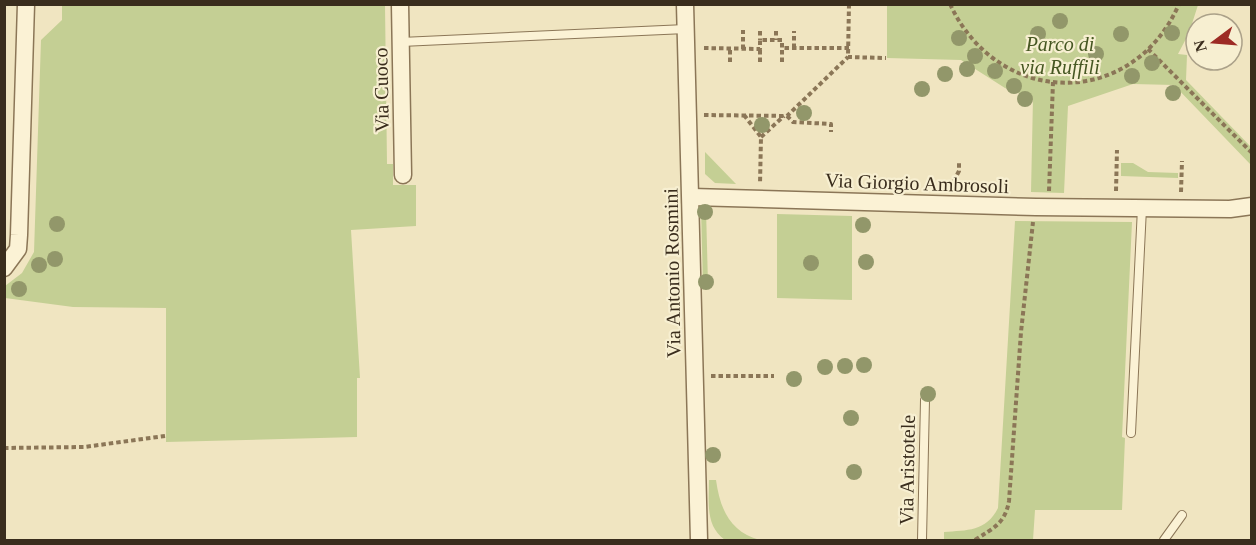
<svg xmlns="http://www.w3.org/2000/svg" width="1256" height="545" viewBox="0 0 1256 545" font-family="Georgia,serif">
	<style>
		.green { fill: #c4cf94 }
		.lines { fill: none; stroke-linecap: round; stroke-linejoin: round }
		.lane-casing { stroke: #8b7657; stroke-width: 10 }
		.street-casing { stroke: #8b7657; stroke-width: 19 }
		.path { stroke: #8b7657; stroke-width: 4; stroke-dasharray: 4.5 3; stroke-linecap: butt }
		.lane { stroke: #fbf2d5; stroke-width: 8 }
		.street { stroke: #fbf2d5; stroke-width: 16 }
		.tree { fill: #92976a }
		.labels { text-anchor: middle; dominant-baseline: central; stroke-width: 4.5; stroke-linejoin: round; paint-order: stroke }
		.park-label { font-size: 20px; font-style: italic; fill: #465722; stroke: #f7efd1 }
		.street-label { font-size: 20px; fill: #3a2d1d; stroke: #f7efd1 }
	</style>
	<rect width="100%" height="100%" fill="#f0e5c1"/>
	<g class="green">
		<polygon points="62,5 385,5 387,164 393,164 393,185 416,185 416,226 351,230 360,378 357,378 357,437 166,442 166,308 73,307 5,298 5,286 22,273 34,252 41,40 62,20"/>
		<polygon points="887,5 1198,5 1189,33 1178,54 1187,55 1186,80 1251,147 1251,165 1174,85 1133,84 1068,106 1064,193 1031,192 1033,98 1005,88 961,60 887,58"/>
		<polygon points="705,152 736,184 715,183 705,174"/>
		<polygon points="1121,163 1133,163 1148,172 1178,173 1178,178 1121,176"/>
		<polygon points="701,209 706,209 708,284 703,285"/>
		<polygon points="777,214 852,216 852,300 777,298"/>
		<path d="M 1015,221 L 1132,222 L 1122,437 L 1125,438 L 1122,510 L 1035,510 L 1033,540 L 944,539 L 944,532 C 967,530 986,532 998,508 Z"/>
		<path d="M 709,480 L 716,480 C 720,509 730,532 760,540 L 725,540 C 705,526 709,502 709,480 Z"/>
	</g>
	<g class="lines">
		<defs>
			<g id="lane">
				<polyline points="401,42 686,29"/>
				<polyline points="1131,433 1142,208"/>
				<polyline points="922,540 925,400"/>
				<polyline points="1164,540 1182,515"/>
			</g>
			<g id="street">
				<polyline points="400,4 403,175"/>
				<polyline points="685,4 699,540"/>
				<polyline points="692,197 1036,207 1230,209 1252,206"/>
				<polyline points="4,268 18,249 19,235 26,4"/>
			</g>
		</defs>
		<use href="#lane" class="lane-casing"/>
		<use href="#street" class="street-casing"/>
		<g class="path">
			<polyline points="849,4 848,57 886,58"/>
			<path d="M 950,4 C 998,108 1133,110 1179,4"/>
			<polyline points="760,31 760,40"/>
			<polyline points="776,31 776,40"/>
			<polyline points="704,48 760,49 760,40 782,40 782,48 849,48"/>
			<polyline points="794,48 794,31"/>
			<polyline points="743,49 743,30"/>
			<polyline points="1148,49 1252,153"/>
			<polyline points="730,62 730,48"/>
			<polyline points="760,62 760,49"/>
			<polyline points="782,62 782,48"/>
			<polyline points="704,115 787,116 848,57"/>
			<polyline points="744,115 761,137 760,184"/>
			<polyline points="787,116 793,122 831,124 831,132"/>
			<polyline points="761,137 784,116"/>
			<polyline points="950,188 959,171 959,162"/>
			<polyline points="1049,191 1053,82"/>
			<polyline points="1116,191 1117,150"/>
			<polyline points="1181,192 1182,161"/>
			<polyline points="711,376 774,376"/>
			<polyline points="4,448 84,447 165,436"/>
			<path d="M 975,540 C 993,528 1005,524 1009,501 L 1021,332 L 1033,222"/>
		</g>
		<use href="#lane" class="lane"/>
		<use href="#street" class="street"/>
	</g>
	<g class="tree">
		<circle cx="1060" cy="21" r="8"/>
		<circle cx="1172" cy="33" r="8"/>
		<circle cx="1038" cy="34" r="8"/>
		<circle cx="1121" cy="34" r="8"/>
		<circle cx="959" cy="38" r="8"/>
		<circle cx="1096" cy="54" r="8"/>
		<circle cx="975" cy="56" r="8"/>
		<circle cx="1152" cy="63" r="8"/>
		<circle cx="967" cy="69" r="8"/>
		<circle cx="995" cy="71" r="8"/>
		<circle cx="945" cy="74" r="8"/>
		<circle cx="1132" cy="76" r="8"/>
		<circle cx="1014" cy="86" r="8"/>
		<circle cx="922" cy="89" r="8"/>
		<circle cx="1173" cy="93" r="8"/>
		<circle cx="1025" cy="99" r="8"/>
		<circle cx="804" cy="113" r="8"/>
		<circle cx="762" cy="125" r="8"/>
		<circle cx="705" cy="212" r="8"/>
		<circle cx="57" cy="224" r="8"/>
		<circle cx="863" cy="225" r="8"/>
		<circle cx="55" cy="259" r="8"/>
		<circle cx="866" cy="262" r="8"/>
		<circle cx="811" cy="263" r="8"/>
		<circle cx="39" cy="265" r="8"/>
		<circle cx="706" cy="282" r="8"/>
		<circle cx="19" cy="289" r="8"/>
		<circle cx="864" cy="365" r="8"/>
		<circle cx="845" cy="366" r="8"/>
		<circle cx="825" cy="367" r="8"/>
		<circle cx="794" cy="379" r="8"/>
		<circle cx="928" cy="394" r="8"/>
		<circle cx="851" cy="418" r="8"/>
		<circle cx="713" cy="455" r="8"/>
		<circle cx="854" cy="472" r="8"/>
	</g>
	<g class="labels">
		<g class="park-label">
			<text x="1060" y="44">Parco di<tspan x="1060" dy="23">via Ruffili</tspan></text>
		</g>
		<g class="street-label">
			<text transform="translate(381 90) rotate(-91)">Via Cuoco</text>
			<text transform="translate(917 183) rotate(2)">Via Giorgio Ambrosoli</text>
			<text transform="translate(672 273) rotate(-91)">Via Antonio Rosmini</text>
			<text transform="translate(907 470) rotate(-89)">Via Aristotele</text>
		</g>
	</g>
	<rect width="1256" height="545" fill="none" stroke="#3a2d1d" stroke-width="12"/>
	<g transform="translate(1214 42) rotate(254)"><circle r="28" fill="#f7efd1" stroke="#aba189" stroke-width="1.5"/>
	<path d="M0-4.5L10 22L0 15L-10 22Z" fill="#9d2b24"/>
	<text y="-9" font-size="16" font-weight="bold" text-anchor="middle" fill="#3a2d1d">N</text>
	</g>
</svg>
